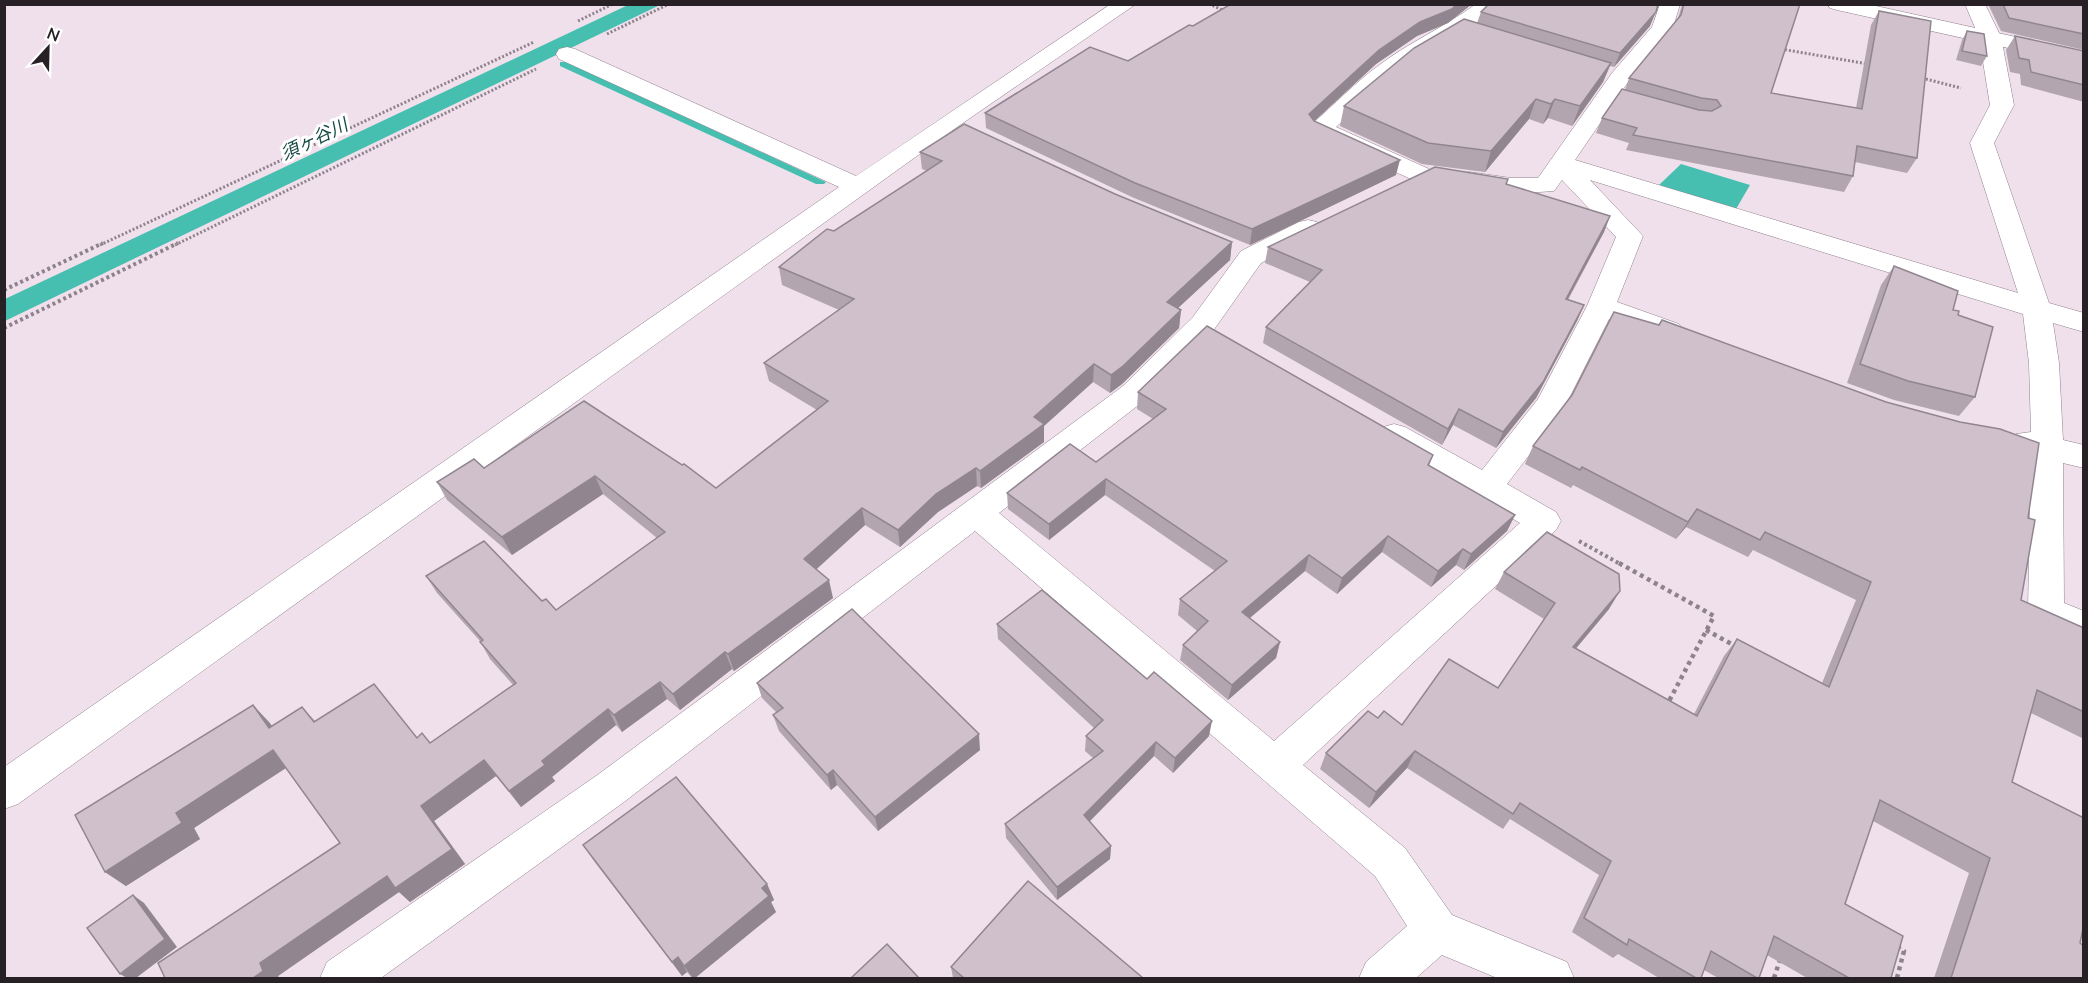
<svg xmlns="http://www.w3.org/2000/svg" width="2088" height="983" viewBox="0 0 2088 983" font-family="Mulish,'Noto Sans JP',sans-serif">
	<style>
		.water { fill: #47bfb0 }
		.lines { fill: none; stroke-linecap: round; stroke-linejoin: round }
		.stream { fill: #47bfb0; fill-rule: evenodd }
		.minor-casing { stroke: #90828d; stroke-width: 1 }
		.tertiary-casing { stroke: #90828d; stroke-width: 1 }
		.path-far2 { stroke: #8e838c; stroke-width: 3; stroke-dasharray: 2 2; stroke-linecap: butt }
		.path-far1 { stroke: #8e838c; stroke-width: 4; stroke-dasharray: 3 3; stroke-linecap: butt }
		.path { stroke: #8e838c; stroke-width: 4.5; stroke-dasharray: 4 4; stroke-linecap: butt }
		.minor { fill: #fff; fill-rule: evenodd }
		.tertiary { fill: #fff; fill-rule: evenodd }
		.wall { fill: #b2a5af }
		.shaded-wall { fill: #91868f }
		.building { fill: #cfc0cc; stroke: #91868f; stroke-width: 1.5 }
		.labels { text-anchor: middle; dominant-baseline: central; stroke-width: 6; stroke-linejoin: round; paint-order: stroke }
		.far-water-label { font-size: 18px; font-style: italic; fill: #154943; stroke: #fff }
	</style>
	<rect width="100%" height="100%" fill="#f0e0ec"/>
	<g class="water">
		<polygon points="628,5 660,5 5,321 5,299"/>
		<polygon points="1681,164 1750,185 1736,209 1659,185"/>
	</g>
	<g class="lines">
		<polygon class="stream" points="560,62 568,62 826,182 824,184 816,184 560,66"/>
		<defs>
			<g id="minor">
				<polygon points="1111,4 1136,4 957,127 18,804 4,809 4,767 839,187 559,59 556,54 559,49 567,47 575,49 856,176"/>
				<path d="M 1476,4 L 1500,4 C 1485,26 1455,35 1434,48 C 1397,68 1367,99 1336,127 L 1429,169 L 1432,174 L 1429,179 L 1420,181 L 1411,179 L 1312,134 L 1308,129 L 1312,124 C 1334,105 1355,83 1378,66 C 1409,42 1445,27 1476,4 Z"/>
				<polygon points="1660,4 1680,4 1673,28 1628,82 1575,160 2018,293 1970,143 1990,105 1979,37 1965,4 1985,4 2001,37 2014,105 1994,143 2049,303 2084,313 2084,332 2053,323 2059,363 2063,440 2084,445 2084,468 2063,463 2064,603 2084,611 2084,643 2033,621 2028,611 2031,454 2016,450 2011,442 2016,434 2031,432 2029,363 2023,314 1590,180 1643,236 1617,302 1679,324 1683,331 1679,338 1669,340 1609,319 1562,412 1507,484 1556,512 1561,521 1556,530 1303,765 1405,848 1452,915 1567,962 1574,978 1497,978 1442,955 1416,978 1359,978 1366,962 1407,926 1375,876 975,531 624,802 381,978 320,978 327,962 596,776 1123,386 1193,317 1241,251 1299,222 1308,220 1317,222 1321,228 1317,234 1261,263 1213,331 1145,400 999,513 1274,741 1520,523 1383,443 1378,435 1383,427 1394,424 1405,427 1482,470 1538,399 1587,306 1616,237 1562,180 1554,191 1511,194 1460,184 1457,179 1460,174 1469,172 1511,178 1538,178 1612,73 1652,27"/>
			</g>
			<polygon id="tertiary" points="1827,4 1867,4 2084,52 2084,65 1837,10 1830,8"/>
		</defs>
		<use href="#minor" class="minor-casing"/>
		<use href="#tertiary" class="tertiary-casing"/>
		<g class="path-far2">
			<polyline points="1209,4 1225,11"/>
			<polyline points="578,21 613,4"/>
			<polyline points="607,34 669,4"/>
			<polyline points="1781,49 1868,64"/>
			<polyline points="1922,78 1961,88"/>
			<polyline points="100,245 534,42"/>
			<polyline points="175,245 536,69"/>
		</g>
		<g class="path-far1">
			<polyline points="4,290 103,243"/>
			<polyline points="4,328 178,243"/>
			<polyline points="1579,541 1622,565"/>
		</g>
		<g class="path">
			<polyline points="1619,563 1714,616 1668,703"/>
			<polyline points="1706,630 1737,647"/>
			<polyline points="1897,947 1904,951 1897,978"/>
			<polyline points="1774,978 1780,960"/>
		</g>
		<use href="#minor" class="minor"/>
		<use href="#tertiary" class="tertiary"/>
	</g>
	<g class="wall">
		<polygon points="1231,4 1472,4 1448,23 1417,36 1376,64 1314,121 1396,175 1250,245 1134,198 986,128 985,113 1128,61 1193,26"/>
		<polygon points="1800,4 1771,93 1856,108 1871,25 1879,11 1917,158 1907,173 1855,162 1853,176 1844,192 1626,150 1629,143 1596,133 1602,118 1625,90 1629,78 1678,18 1682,5"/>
		<polygon points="1988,4 2084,4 2084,50 2001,31"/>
		<polygon points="1481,12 1650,26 1614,67 1610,66 1603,82 1572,126 1548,118 1543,124 1529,119 1485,172 1422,164 1340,126 1344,106 1477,23"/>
		<polygon points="1967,31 1987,56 1981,66 1956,60 1962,40"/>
		<polygon points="2015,36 2084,51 2084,102 2021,85 2020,74 2010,72 2006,50"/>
		<polygon points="920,152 1115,194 1232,242 1230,260 1178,308 1181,310 1179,328 1122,384 1110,393 1093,382 1044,426 1044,442 981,488 977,486 938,512 900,547 865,525 816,569 833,598 734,671 732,669 680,710 667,699 622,732 616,725 552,777 555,781 521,807 496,776 434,821 465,864 410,902 399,892 278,976 279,978 165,978 340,843 286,768 194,828 200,839 126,886 105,872 269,722 272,726 302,707 315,721 417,738 430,743 513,685 490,659 480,641 437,593 426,576 542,601 556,610 657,538 603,494 512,555 447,500 437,482 484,468 584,401 716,488 817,410 769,381 764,363 839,310 782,285 779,267 927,171 922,169"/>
		<polygon points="1506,184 1610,216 1604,232 1568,300 1584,305 1577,321 1536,398 1496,448 1453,425 1442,445 1263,343 1266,327 1310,282 1265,263 1268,247"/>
		<polygon points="1894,266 1953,310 1958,315 1975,397 1959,416 1894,400 1847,383 1881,285"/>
		<polygon points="1138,392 1433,455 1429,466 1515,515 1507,531 1464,570 1456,565 1431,587 1382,552 1337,594 1305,571 1250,618 1280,642 1276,658 1228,700 1180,660 1183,645 1197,631 1178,615 1180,599 1215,571 1105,495 1049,540 1008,509 1007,493 1096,462 1153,419 1137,409"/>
		<polygon points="1533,446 2028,518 2021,600 2084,628 2084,739 2031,713 2012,782 2080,943 2084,978 1934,978 1969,873 1873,821 1845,904 1891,978 1807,978 1767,955 1759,978 1718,978 1704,970 1701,978 1659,978 1618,954 1613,958 1572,932 1599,875 1510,819 1503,829 1407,768 1369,808 1320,769 1326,753 1378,718 1402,725 1498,688 1544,619 1495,589 1504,572 1609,609 1576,648 1694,714 1724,656 1737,639 1822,683 1856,600 1753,550 1748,557 1686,527 1676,539 1573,485 1571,488 1525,464"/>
		<polygon points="997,624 1209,736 1173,773 1154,756 1090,821 1111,846 1110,859 1057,900 1006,838 1005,824 1093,758 1085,751 1086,736 1094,728 998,639"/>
		<polygon points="757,683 980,750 878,831 837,785 831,790 779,731 773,715 777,713 762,698"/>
		<polygon points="583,845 767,884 774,900 771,902 776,912 695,978 692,978 687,972 682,976 594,861"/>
		<polygon points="951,967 1143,978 953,978"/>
	</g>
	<g class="shaded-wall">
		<polygon points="1457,4 1472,4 1448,23 1417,36 1376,64 1306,129 1309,114 1379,50 1420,22"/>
		<polygon points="1656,12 1650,26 1614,67 1620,53"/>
		<polygon points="1611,63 1603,82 1572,126 1580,106"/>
		<polygon points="1536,99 1529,119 1485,172 1491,151"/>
		<polygon points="1555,99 1548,118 1543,124 1551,104"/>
		<polygon points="1400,160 1396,175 1250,245 1252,229"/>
		<polygon points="1610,216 1604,232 1559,315 1566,299"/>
		<polygon points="1232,242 1230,260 1165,320 1167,302"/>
		<polygon points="1584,305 1577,321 1536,398 1496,448 1503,432"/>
		<polygon points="1181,310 1179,328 1122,384 1110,393 1111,375"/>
		<polygon points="1094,364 1093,382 1044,426 1044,442 981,488 980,471 1034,417"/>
		<polygon points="1459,409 1453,425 1442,445 1448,429"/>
		<polygon points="976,468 977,486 938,512 900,547 898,530 936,494"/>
		<polygon points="595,476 603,494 512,555 502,537"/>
		<polygon points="1106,479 1105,495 1049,540 1049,524"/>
		<polygon points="862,508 865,525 808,577 804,559"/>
		<polygon points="1697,509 1686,527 1676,539 1688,522"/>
		<polygon points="1515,515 1507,531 1464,570 1471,554"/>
		<polygon points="1388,536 1382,552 1337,594 1342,578"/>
		<polygon points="1463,549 1456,565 1431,587 1438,571"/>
		<polygon points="1309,555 1305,571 1238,628 1242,612"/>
		<polygon points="829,580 833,598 734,671 728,654"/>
		<polygon points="1620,591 1609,609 1563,664 1573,647"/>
		<polygon points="1280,642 1276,658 1228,700 1232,685"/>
		<polygon points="725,652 732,669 680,710 673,694"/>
		<polygon points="660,682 667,699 622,732 614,715"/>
		<polygon points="253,705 269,722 285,744 269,728"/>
		<polygon points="608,709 616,725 552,777 555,781 521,807 509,791 542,761"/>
		<polygon points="1212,721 1209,736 1173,773 1175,758"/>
		<polygon points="979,734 980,750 878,831 875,817"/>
		<polygon points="1156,742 1154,756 1083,828 1084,815"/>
		<polygon points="273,750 289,766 194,828 200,839 126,886 105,872 176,813"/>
		<polygon points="1415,751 1407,768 1369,808 1376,792"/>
		<polygon points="484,760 496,776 434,821 465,864 410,902 399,892 278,976 279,978 253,978 260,963 387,876 421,806"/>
		<polygon points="833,770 837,785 831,790 827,775"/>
		<polygon points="1111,846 1110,859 1057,900 1057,887"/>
		<polygon points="767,884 774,900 771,902 776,912 695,978 693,978 684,966 762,888"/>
		<polygon points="133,895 144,903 177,947 136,978 127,978 120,974"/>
		<polygon points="678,957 687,972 682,976 672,962"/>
	</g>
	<g class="building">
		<polygon points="1231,4 1457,4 1452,9 1420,22 1379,50 1309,114 1314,121 1400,160 1252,229 1135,183 985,113 1090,47 1128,61 1189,25 1193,26"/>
		<polygon points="1489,4 1658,4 1656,12 1620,53 1481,12"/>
		<polygon points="1684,4 1800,4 1771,93 1862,109 1879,11 1931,21 1917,158 1857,146 1853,176 1633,135 1637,128 1602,118 1622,89 1699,110 1712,111 1721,106 1717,100 1701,98 1629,78 1681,15"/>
		<polygon points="2003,4 2084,4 2084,34 2009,18"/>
		<polygon points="1464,19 1611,63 1580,106 1555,99 1551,104 1536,99 1491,151 1428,143 1344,106 1414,48"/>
		<polygon points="1967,31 1984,34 1987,56 1962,51"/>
		<polygon points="2015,36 2084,51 2084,85 2031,72 2029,60 2019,58"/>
		<polygon points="964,124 1115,194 1232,242 1167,302 1181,310 1123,366 1111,375 1094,364 1034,417 1044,424 980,471 976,468 936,494 898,530 862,508 804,559 829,580 728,654 725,652 673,694 660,682 614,715 608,709 542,761 545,765 509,791 484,760 421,806 452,849 395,888 387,876 260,963 263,971 253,978 165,978 158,963 340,843 273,750 176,813 182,823 105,872 75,815 253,705 269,728 302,707 314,722 374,684 417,738 422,733 430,743 516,683 480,642 483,640 426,576 484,541 542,601 546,599 556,610 665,532 595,476 502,537 437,482 474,459 484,468 584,401 682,465 684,464 716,488 828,401 764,363 854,299 779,267 827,229 834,231 942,161 920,152"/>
		<polygon points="1435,167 1508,179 1506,184 1610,216 1566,299 1584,305 1543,382 1503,432 1459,409 1448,429 1266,327 1322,270 1268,247"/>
		<polygon points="1894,266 1958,291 1953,310 1959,311 1958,315 1993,327 1975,397 1908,381 1860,364"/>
		<polygon points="1614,312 1659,325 1662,320 1886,402 1960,422 2000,429 2039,443 2028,518 2035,520 2021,600 2084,628 2084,712 2037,690 2012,782 2084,818 2084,924 2080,943 2084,946 2084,978 1951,978 1990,858 1880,800 1845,904 1903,936 1891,978 1849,978 1774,936 1759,978 1757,978 1711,951 1701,978 1696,978 1629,939 1627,945 1584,918 1611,861 1520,803 1513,814 1415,751 1376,792 1326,753 1368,711 1378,718 1384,711 1402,725 1449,659 1498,688 1555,603 1504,572 1547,532 1619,574 1620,591 1573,647 1697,716 1737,639 1829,687 1871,582 1765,532 1760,540 1697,509 1688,522 1582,467 1580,470 1533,446 1572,395"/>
		<polygon points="1207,326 1433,455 1428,465 1515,515 1471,554 1463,549 1438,571 1388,536 1342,578 1309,555 1242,612 1280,642 1232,685 1183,645 1208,621 1180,599 1227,561 1106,479 1049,524 1007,493 1070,444 1096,462 1166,409 1138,392"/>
		<polygon points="1042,590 1147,679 1154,672 1212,721 1175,758 1156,742 1084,815 1111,846 1057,887 1005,824 1103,751 1086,736 1103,720 997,624"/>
		<polygon points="852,609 979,734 875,817 833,770 827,775 773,715 783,708 757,683"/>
		<polygon points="676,777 767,884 762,888 769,896 684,966 678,957 672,962 583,845"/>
		<polygon points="1028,881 1143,978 964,978 951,967"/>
		<polygon points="133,895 165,939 120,974 87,928"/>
		<polygon points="887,944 919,978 851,978"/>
	</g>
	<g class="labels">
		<g class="far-water-label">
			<text transform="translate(314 139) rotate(-26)">須ヶ谷川</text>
		</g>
	</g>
	<rect width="2088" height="983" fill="none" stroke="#272126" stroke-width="12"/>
	<g transform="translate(48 48) rotate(22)" stroke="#ffffff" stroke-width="4.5" paint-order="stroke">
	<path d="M0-4.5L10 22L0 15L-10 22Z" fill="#272126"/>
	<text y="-9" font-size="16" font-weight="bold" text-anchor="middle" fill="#272126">N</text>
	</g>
</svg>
